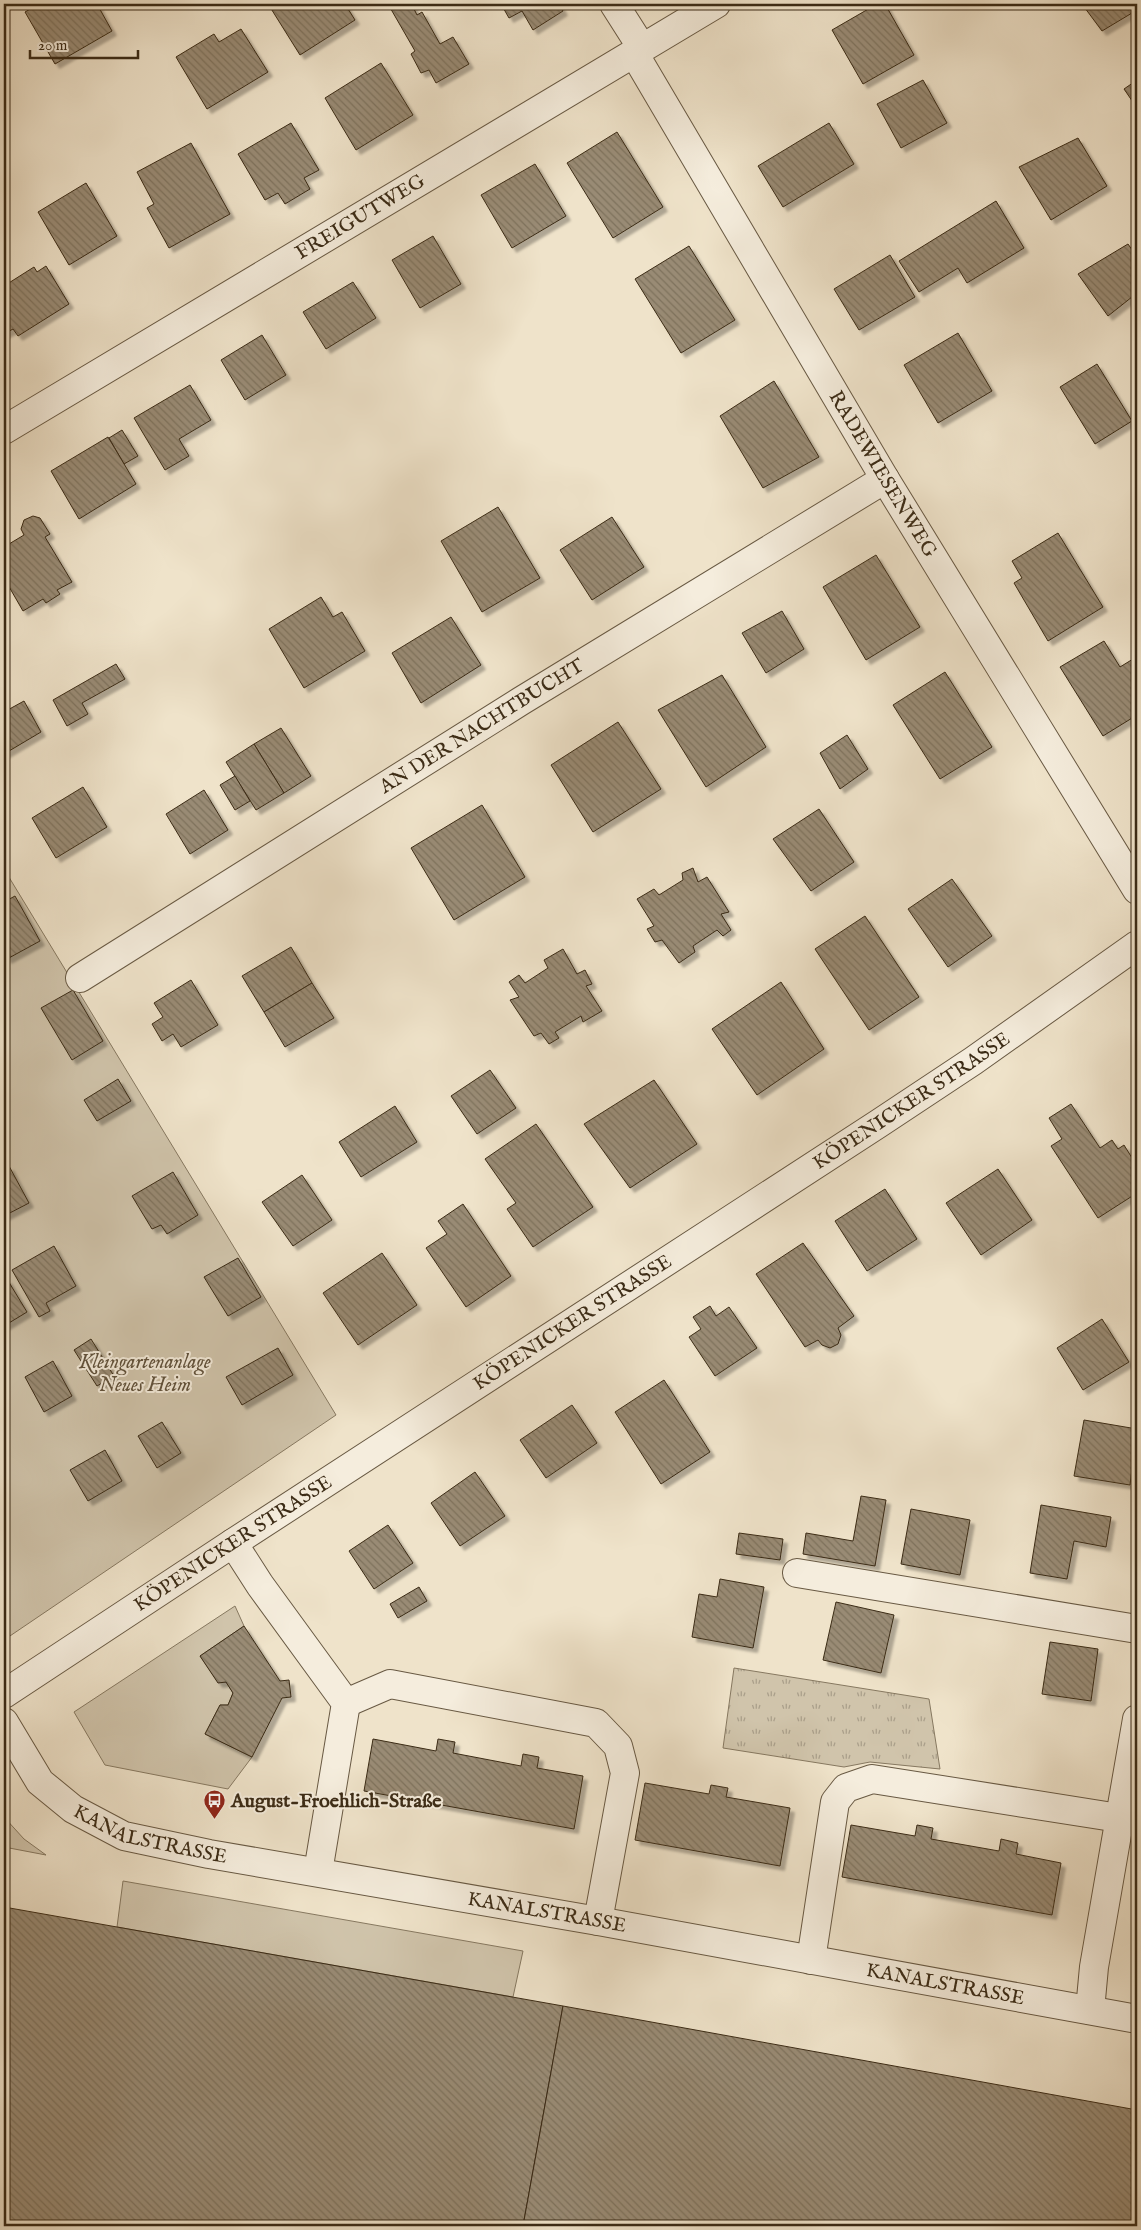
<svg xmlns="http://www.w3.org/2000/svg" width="1141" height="2230" viewBox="0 0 1141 2230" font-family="'IM FELL English',serif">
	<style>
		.green { fill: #d0c4ab; stroke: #867860 }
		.park { fill: url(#park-tufts); stroke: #867860 }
		.building { fill: url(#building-back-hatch); stroke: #3b2b16; filter: url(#shadow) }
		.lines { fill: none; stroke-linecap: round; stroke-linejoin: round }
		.minor-casing { stroke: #685943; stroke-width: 30 }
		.minor { stroke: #f5eddd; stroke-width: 28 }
		.labels { text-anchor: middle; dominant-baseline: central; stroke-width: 4; stroke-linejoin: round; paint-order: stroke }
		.street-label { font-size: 20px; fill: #3b2b16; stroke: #f5eddd }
		.park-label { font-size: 20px; font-style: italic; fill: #60513b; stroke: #f5eddd }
		.poi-label { font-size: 20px; font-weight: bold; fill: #3b2b16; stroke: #f5eddd; text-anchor: start }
	</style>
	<defs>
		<pattern id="park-tufts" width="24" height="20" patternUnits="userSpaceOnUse" patternTransform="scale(1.25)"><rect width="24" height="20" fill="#d0c4ab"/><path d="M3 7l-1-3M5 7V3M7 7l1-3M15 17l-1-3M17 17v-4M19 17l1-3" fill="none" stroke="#aa9f8a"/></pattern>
		<pattern id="building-back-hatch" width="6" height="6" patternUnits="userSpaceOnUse" patternTransform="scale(1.25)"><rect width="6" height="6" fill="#998b74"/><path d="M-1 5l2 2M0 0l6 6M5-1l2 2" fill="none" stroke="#7e725e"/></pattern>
		<filter id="shadow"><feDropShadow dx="4.5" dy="4.5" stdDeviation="1" flood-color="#0004"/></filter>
	</defs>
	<rect width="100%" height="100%" fill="#efe3ca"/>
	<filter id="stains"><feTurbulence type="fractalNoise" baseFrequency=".004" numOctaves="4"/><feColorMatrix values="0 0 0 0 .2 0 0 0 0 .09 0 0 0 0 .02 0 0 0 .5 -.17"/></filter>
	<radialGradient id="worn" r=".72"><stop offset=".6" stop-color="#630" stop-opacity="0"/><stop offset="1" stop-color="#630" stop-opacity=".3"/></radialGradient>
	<g class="green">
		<polygon points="4,869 336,1415 4,1640"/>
		<polygon points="235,1606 244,1626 200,1656 218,1682 226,1682 233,1693 228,1705 220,1705 205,1734 252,1757 228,1789 105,1765 74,1712"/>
		<polygon points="4,1817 24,1839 46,1855 4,1847"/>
		<polygon points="123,1881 523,1951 513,1997 117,1927"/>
	</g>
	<polygon class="park" points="734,1668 929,1699 940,1769 870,1762 844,1767 723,1748"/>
	<g class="building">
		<polygon points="39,4 97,4 112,31 55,64 25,12"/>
		<polygon points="275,4 345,4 355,20 300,55 270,7"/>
		<polygon points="388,4 415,4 412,5 417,15 422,12 440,44 453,37 469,64 436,83 429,70 421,73 411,54 415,51"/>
		<polygon points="501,4 559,4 563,11 533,30 522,11 509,18"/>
		<polygon points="877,4 885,4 914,55 863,84 832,30"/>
		<polygon points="1082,4 1137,4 1137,10 1102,31"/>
		<polygon points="241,29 268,72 207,109 176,57 214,34 219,42"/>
		<polygon points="381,63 413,115 356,150 325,98"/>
		<polygon points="923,80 947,123 901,148 877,104"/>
		<polygon points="1137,80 1137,108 1124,89"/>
		<polygon points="291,123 319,170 304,178 310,189 285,204 278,193 265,200 238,154"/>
		<polygon points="829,123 854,164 783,207 758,166"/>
		<polygon points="617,132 663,207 613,238 567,163"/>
		<polygon points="1078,138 1107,186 1051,220 1019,167"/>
		<polygon points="191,143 230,214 169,248 147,208 154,204 137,172"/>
		<polygon points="535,164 566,216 512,248 481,195"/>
		<polygon points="86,183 117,236 69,265 38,212"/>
		<polygon points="996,201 1024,248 967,283 958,268 919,292 899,261"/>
		<polygon points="433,236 461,284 420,308 392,260"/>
		<polygon points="1128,244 1137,257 1137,293 1108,316 1078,274"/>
		<polygon points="689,246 735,320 681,353 635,279"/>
		<polygon points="890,255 915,297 859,330 834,289"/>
		<polygon points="46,266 69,304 18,336 13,329 4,334 4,286 34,267 37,272"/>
		<polygon points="353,282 376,318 326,349 303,312"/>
		<polygon points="958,333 992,391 938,423 904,365"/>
		<polygon points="262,335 286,375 245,400 221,360"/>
		<polygon points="1097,364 1132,421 1095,444 1060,387"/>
		<polygon points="774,381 819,457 763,488 720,416"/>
		<polygon points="190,385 211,420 179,439 189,456 165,470 134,418"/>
		<polygon points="122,430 138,456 124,464 109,438"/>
		<polygon points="108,437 136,484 79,519 51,471"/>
		<polygon points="498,507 540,578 482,612 441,541"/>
		<polygon points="33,516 40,518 50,534 45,537 72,582 57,590 60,594 46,603 43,599 23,611 4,578 4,547 24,535 21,529 24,520"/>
		<polygon points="612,517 644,567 592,600 560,550"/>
		<polygon points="1058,533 1103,607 1048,641 1014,583 1022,578 1012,561"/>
		<polygon points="876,555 920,627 866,660 823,587"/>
		<polygon points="321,597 333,617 342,612 365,651 304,688 269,629"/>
		<polygon points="782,611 804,649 766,673 742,633"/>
		<polygon points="451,617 481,665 421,703 392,653"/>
		<polygon points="1104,641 1120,667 1133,659 1137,667 1137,715 1103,736 1060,667"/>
		<polygon points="116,664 125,679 82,703 88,714 67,726 53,700"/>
		<polygon points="945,672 992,747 940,779 893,705"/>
		<polygon points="722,675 766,747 706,787 658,710"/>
		<polygon points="24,701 41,732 4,754 4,712"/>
		<polygon points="618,722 661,789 593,832 551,765"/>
		<polygon points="281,728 311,776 284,793 254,744"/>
		<polygon points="847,735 868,769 840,789 820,753"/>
		<polygon points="254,744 284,793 256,810 226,762"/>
		<polygon points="235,776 250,801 235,810 220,785"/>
		<polygon points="83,787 107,827 56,858 32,818"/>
		<polygon points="204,790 228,830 190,854 166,814"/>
		<polygon points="482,805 525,877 454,920 411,848"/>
		<polygon points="819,809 854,862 811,891 773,839"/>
		<polygon points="693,868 698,882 707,877 729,912 721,914 731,930 723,936 717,930 693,946 695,952 679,963 662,940 655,942 647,929 654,926 637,899 654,889 659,895 683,880 682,873"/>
		<polygon points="952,879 992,936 948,967 908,909"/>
		<polygon points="15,896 40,941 7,959 4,954 4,902"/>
		<polygon points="865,916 919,997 869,1030 815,949"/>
		<polygon points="291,947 312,983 264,1012 242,976"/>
		<polygon points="563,949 577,974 585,970 592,984 586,986 602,1011 583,1022 581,1016 555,1032 559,1038 549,1044 541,1033 534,1036 510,1000 519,997 509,982 519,975 525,983 548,968 544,960"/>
		<polygon points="191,980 218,1025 181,1047 173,1034 162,1041 152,1024 163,1017 154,1003"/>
		<polygon points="781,982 824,1049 757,1095 712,1029"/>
		<polygon points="312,983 334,1018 285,1047 264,1012"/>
		<polygon points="73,990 103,1041 72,1060 41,1008"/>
		<polygon points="490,1070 516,1108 477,1134 451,1096"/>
		<polygon points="118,1079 131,1101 97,1121 84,1100"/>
		<polygon points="654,1080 697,1144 630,1188 584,1124"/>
		<polygon points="1071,1104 1100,1148 1112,1140 1118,1149 1124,1145 1137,1166 1137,1193 1098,1218 1051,1146 1062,1139 1049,1118"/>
		<polygon points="395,1106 417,1142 361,1177 339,1142"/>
		<polygon points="536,1124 593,1207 533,1247 507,1209 516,1203 485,1159"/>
		<polygon points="9,1166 29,1203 4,1216 4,1169"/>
		<polygon points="998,1169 1032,1220 981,1255 946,1203"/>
		<polygon points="173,1172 198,1215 167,1234 161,1225 152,1229 132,1196"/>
		<polygon points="302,1175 332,1220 293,1246 262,1202"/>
		<polygon points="885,1189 917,1239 867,1271 835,1221"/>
		<polygon points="463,1204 511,1276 466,1307 426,1248 447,1234 438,1221"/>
		<polygon points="803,1243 854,1316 838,1328 841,1335 838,1344 830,1348 822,1345 818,1340 805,1347 756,1274"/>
		<polygon points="54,1246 76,1286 46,1303 50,1311 39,1317 12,1270"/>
		<polygon points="382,1253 417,1305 358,1345 323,1293"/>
		<polygon points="238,1258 261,1297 228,1316 204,1277"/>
		<polygon points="7,1279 27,1312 4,1326 4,1281"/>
		<polygon points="710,1306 716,1316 729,1307 757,1348 715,1376 689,1337 701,1329 693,1317"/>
		<polygon points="1102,1319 1129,1362 1083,1390 1057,1348"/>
		<polygon points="91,1339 114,1376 97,1386 74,1350"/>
		<polygon points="278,1348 293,1375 242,1405 226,1377"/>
		<polygon points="53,1361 72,1396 44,1412 25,1377"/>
		<polygon points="664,1380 710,1452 661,1484 615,1412"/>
		<polygon points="572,1405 597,1443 546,1478 520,1440"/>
		<polygon points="1084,1420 1137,1429 1130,1485 1074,1476"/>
		<polygon points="162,1422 181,1453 157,1468 138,1436"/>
		<polygon points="105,1450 122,1481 88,1501 70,1470"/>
		<polygon points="475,1472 505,1516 460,1546 431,1503"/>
		<polygon points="861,1496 886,1500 875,1566 803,1554 806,1533 853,1541"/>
		<polygon points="1041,1505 1111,1517 1106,1547 1074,1541 1067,1579 1030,1573"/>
		<polygon points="911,1509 970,1520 960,1575 901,1564"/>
		<polygon points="388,1525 413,1563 374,1589 349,1551"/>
		<polygon points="739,1533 783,1539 780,1560 736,1554"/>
		<polygon points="720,1579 764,1587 753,1648 692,1637 699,1594 717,1597"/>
		<polygon points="419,1587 427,1601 398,1618 390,1604"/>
		<polygon points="836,1602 894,1615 881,1673 823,1660"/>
		<polygon points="244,1626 280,1681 289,1680 291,1697 282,1698 252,1757 205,1734 220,1705 228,1705 233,1693 226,1682 218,1683 200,1656"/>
		<polygon points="1050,1642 1098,1649 1091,1701 1042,1694"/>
		<polygon points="373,1739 436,1751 438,1739 455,1742 453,1753 521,1766 523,1754 539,1757 537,1768 583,1776 574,1829 364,1791"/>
		<polygon points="645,1783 709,1794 711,1785 728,1788 726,1797 790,1808 780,1866 635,1840"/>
		<polygon points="851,1825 915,1836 917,1825 933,1828 931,1839 999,1851 1001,1839 1018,1843 1016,1854 1061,1863 1052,1915 842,1877"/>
		<polygon points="4,1907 563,2006 523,2226 4,2226"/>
		<polygon points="563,2006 1137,2110 1137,2226 523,2226"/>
	</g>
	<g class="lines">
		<defs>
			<g id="minor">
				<polyline points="614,4 642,48"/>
				<path id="s1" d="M 634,53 L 885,479 L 1137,890"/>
				<path id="s2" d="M 4,430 L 716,4"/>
				<path id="s3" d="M 80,978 L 521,701 L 885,479"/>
				<polyline points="233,1543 260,1585 346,1703 318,1872"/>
				<polyline points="797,1573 1137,1629"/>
				<path id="s4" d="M 4,1694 L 233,1543 L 878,1124 L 973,1061 L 1137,945"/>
				<polyline points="346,1703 390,1684 596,1723 618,1746 625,1773 598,1921"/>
				<path id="s5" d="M 4,1722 L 40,1782 L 73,1809 L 124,1836 L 209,1854 L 598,1921 L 1137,2019"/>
				<polyline points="811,1960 835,1802 846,1788 872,1779 1119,1818"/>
				<polyline points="1090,2010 1094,1967 1137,1719"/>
			</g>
		</defs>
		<use href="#minor" class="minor-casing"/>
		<use href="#minor" class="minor"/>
	</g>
	<defs>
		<symbol id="bus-pin" viewBox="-11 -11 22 30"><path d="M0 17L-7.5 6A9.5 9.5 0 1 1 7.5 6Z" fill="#8f2418" stroke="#f5eddd"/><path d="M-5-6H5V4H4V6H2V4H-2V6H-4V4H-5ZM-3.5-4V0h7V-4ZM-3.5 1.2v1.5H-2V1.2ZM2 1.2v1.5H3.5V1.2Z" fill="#fff"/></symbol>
	</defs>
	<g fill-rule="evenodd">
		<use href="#bus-pin" x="202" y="1788" width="25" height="34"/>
	</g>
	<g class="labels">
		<g class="street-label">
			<text stroke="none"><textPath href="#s2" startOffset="415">FREIGUTWEG</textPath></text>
			<text stroke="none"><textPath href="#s1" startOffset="489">RADEWIESENWEG</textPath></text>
			<text stroke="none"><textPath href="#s3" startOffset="474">AN DER NACHTBUCHT</textPath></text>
			<text stroke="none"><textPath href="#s4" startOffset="1084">KÖPENICKER STRASSE</textPath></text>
			<text stroke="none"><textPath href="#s4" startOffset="679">KÖPENICKER STRASSE</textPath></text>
			<text stroke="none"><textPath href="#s4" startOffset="274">KÖPENICKER STRASSE</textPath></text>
			<text stroke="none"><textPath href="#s5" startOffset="195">KANALSTRASSE</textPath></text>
			<text stroke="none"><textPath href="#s5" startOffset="600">KANALSTRASSE</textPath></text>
			<text stroke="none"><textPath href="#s5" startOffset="1005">KANALSTRASSE</textPath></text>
		</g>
		<g class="park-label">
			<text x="145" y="1362">Kleingartenanlage<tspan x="145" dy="23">Neues Heim</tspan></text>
		</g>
		<g class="poi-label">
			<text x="231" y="1801">August-Froehlich-Straße</text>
		</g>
	</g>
	<rect width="1141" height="2230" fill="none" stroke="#efe3ca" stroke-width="20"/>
	<rect x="5" y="5" width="1131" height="2220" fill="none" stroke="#3b2b16" stroke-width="2.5"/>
	<rect x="10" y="10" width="1121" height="2210" fill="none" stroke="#3b2b16"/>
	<path d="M30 50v8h108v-8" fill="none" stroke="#3b2b16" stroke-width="2.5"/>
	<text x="38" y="50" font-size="15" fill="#3b2b16" stroke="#f5eddd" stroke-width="4" paint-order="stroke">20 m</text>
	<rect width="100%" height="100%" filter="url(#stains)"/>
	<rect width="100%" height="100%" fill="url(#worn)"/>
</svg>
